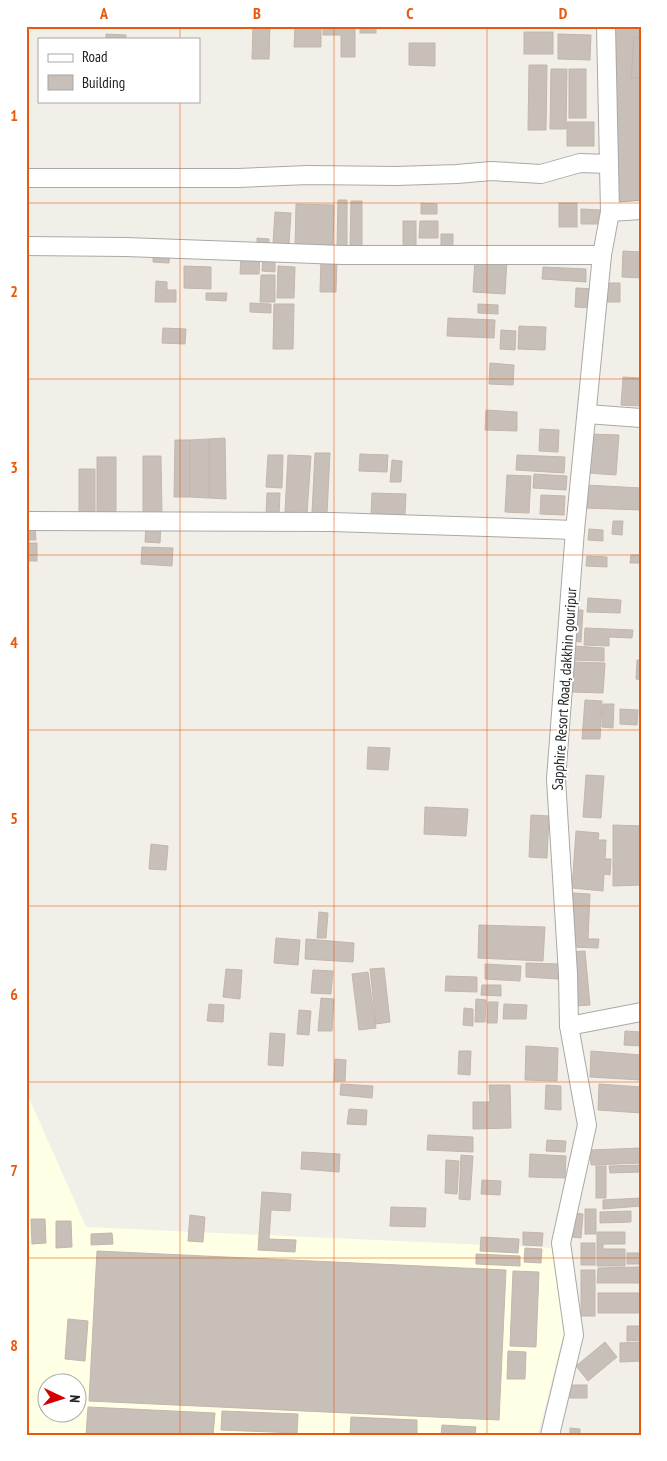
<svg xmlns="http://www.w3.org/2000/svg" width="667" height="1461" viewBox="0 0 667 1461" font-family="'PT Sans Narrow',sans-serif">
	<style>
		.education { fill: #ffffe5; fill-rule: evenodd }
		.building { fill: #c7bfb8; stroke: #c4b6ab }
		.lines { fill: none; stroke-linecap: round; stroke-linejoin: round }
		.street-casing { stroke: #a9a9a9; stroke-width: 20 }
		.street { stroke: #fff; stroke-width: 18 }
		.grid { fill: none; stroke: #e8590c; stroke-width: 1; stroke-opacity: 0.55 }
		.labels { text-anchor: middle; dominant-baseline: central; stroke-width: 4; stroke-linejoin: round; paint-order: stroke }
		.street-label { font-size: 15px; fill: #222; stroke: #fff }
		.neatline { fill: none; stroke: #e8590c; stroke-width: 2 }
		.grid-label { font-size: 16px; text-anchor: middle; font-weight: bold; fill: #e8590c }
	</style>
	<rect width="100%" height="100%" fill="#f2efe9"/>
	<path class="education" d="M 26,1091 L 86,1227 L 553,1248 L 564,1333 L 538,1435 L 26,1435 ZM 48,1384 L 78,1384 L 78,1414 L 48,1414 Z"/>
	<g class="building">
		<polygon points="253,26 270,26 269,59 252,59"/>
		<polygon points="295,26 321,26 321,47 294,47"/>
		<polygon points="323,26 355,26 355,57 341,57 341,35 323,35"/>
		<rect x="360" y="26" width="16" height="7"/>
		<polygon points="614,26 641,26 641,202 610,212"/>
		<rect x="524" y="32" width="29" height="22"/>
		<polygon points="106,34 126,35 126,39 106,39"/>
		<polygon points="558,34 591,35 590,60 558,59"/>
		<polygon points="634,37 641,37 641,78 631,78"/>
		<polygon points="409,43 435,43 435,66 409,65"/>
		<polygon points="529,65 547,65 546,130 528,130"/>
		<polygon points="551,69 567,69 566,129 550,129"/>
		<rect x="569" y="69" width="17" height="49"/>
		<rect x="567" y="122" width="27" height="24"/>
		<polygon points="338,200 347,200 347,249 337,248"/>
		<polygon points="351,201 362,201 362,248 350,248"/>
		<polygon points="421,203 437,204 437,214 421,214"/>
		<rect x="559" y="203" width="18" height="24"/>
		<polygon points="296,204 334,205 333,249 295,249"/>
		<polygon points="581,209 602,210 602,224 581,224"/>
		<polygon points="275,212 291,213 289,244 273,243"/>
		<rect x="403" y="221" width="13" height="30"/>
		<polygon points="420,221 438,221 438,238 419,238"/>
		<rect x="441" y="234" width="12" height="18"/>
		<polygon points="257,238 269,239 269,251 257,250"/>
		<polygon points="153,251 170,252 169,263 153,262"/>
		<polygon points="623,251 641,252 641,278 622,277"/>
		<polygon points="241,254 260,254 259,274 240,274"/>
		<polygon points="263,255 275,256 275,272 262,271"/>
		<polygon points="321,257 337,257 336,292 320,292"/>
		<polygon points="475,258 507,260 505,294 473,292"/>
		<polygon points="184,266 211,267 211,289 184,288"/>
		<polygon points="278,266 295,267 294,298 277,298"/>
		<polygon points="543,267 586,269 586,282 542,279"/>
		<polygon points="261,275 275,275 275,302 260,302"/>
		<polygon points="156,281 167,282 167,290 176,290 176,302 155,302"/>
		<polygon points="608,283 620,283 620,302 607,302"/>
		<polygon points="576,288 596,289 595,308 575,307"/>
		<polygon points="206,293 227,293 226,301 206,300"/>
		<polygon points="250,303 271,304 271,313 250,312"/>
		<polygon points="274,304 294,304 293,349 273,349"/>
		<polygon points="478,304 498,305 498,314 478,313"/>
		<polygon points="448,318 495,320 494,338 447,336"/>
		<polygon points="519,326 546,327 545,350 518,349"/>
		<polygon points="163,328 186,329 185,344 162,343"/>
		<polygon points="501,330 516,331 515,350 500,349"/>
		<polygon points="490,363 514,365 513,385 489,384"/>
		<polygon points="623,377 641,378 641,406 621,405"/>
		<polygon points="486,410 517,412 517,431 485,430"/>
		<polygon points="540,429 559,430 558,452 539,451"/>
		<polygon points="590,434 619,435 616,475 588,473"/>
		<polygon points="225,438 226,499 209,498 209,439"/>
		<polygon points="209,439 209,498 190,497 190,440"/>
		<polygon points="175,440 190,440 190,497 174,497"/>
		<polygon points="315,453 330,453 327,514 312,513"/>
		<polygon points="360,454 388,455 387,472 359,471"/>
		<polygon points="268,455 283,455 282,488 266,487"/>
		<polygon points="288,455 311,456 307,514 285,512"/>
		<polygon points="517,455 565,457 564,473 516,470"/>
		<polygon points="143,456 161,456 162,517 143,517"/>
		<rect x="97" y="457" width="19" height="56"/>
		<polygon points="392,460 402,461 401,482 390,482"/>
		<polygon points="79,469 95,469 95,517 79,518"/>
		<polygon points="534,474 567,476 566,490 533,488"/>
		<polygon points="507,475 531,476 529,513 505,512"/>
		<polygon points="586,485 641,488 641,510 585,508"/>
		<polygon points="267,493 280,493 279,516 266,515"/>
		<polygon points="372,493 406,494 405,515 371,514"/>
		<polygon points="541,495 565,496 564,515 540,514"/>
		<polygon points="613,521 623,521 622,535 612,534"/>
		<polygon points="146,522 161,523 160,543 145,542"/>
		<polygon points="26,527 35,527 36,540 26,540"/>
		<polygon points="589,529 603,530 603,541 588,540"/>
		<rect x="26" y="543" width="11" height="18"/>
		<polygon points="142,547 173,548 172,566 141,564"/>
		<polygon points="631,555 641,555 641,563 630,563"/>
		<polygon points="587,556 607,557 607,567 586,566"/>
		<polygon points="588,598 621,600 620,613 587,612"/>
		<polygon points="572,610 583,610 581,642 570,641"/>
		<polygon points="585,628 633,630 632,638 609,637 609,646 584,645"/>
		<polygon points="574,646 604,648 604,661 573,660"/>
		<polygon points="637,660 641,660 641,680 636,679"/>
		<polygon points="574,662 605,663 603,693 572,692"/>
		<polygon points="585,700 602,701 600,739 582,739"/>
		<polygon points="603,704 614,704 613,728 602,727"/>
		<polygon points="620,709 638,710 637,725 620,724"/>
		<polygon points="368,747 390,748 388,770 367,769"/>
		<polygon points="586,775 604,776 601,818 583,817"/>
		<polygon points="425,807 468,809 466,836 424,834"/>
		<polygon points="531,815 549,816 547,858 529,857"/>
		<polygon points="613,825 641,826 641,885 613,886"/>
		<polygon points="576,831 599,833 598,840 606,840 605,859 611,859 610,875 604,874 603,891 572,888"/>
		<polygon points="151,844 168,846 166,870 149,869"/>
		<polygon points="573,893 590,894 588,939 599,939 598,948 571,947"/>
		<polygon points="319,912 328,913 326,938 317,938"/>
		<polygon points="479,925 545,927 543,961 478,958"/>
		<polygon points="276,938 300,940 298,965 274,963"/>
		<polygon points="306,939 354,943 353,962 305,959"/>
		<polygon points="585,951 590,1005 575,1006 570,952"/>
		<polygon points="526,963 559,964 558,979 526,977"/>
		<polygon points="485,964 521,966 520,981 485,979"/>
		<polygon points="384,968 390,1022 376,1024 370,969"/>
		<polygon points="226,969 242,970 240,999 223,997"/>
		<polygon points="313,970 333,971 331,994 311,993"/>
		<polygon points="368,972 376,1028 359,1030 352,974"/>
		<polygon points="446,976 477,977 477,992 445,991"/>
		<polygon points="482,985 501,985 501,996 481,995"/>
		<polygon points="321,998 334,999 332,1031 318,1031"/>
		<polygon points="476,999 486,1000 485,1022 475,1022"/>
		<polygon points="488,1002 498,1002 497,1023 487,1023"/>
		<polygon points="209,1004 224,1005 223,1022 207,1021"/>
		<polygon points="504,1004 527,1005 526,1019 503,1019"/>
		<polygon points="464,1008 473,1009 473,1026 463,1025"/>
		<polygon points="299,1010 311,1011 309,1035 297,1034"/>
		<polygon points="625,1031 641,1032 641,1046 624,1045"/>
		<polygon points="270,1033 285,1034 283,1066 268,1065"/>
		<polygon points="526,1046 558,1048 557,1081 525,1080"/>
		<polygon points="459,1051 471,1051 470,1075 458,1074"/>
		<polygon points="591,1051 641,1055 641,1080 590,1077"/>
		<polygon points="335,1059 346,1060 345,1081 334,1081"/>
		<polygon points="341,1084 373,1086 372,1098 340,1095"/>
		<polygon points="599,1084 641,1087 641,1113 598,1110"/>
		<polygon points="489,1085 510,1085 511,1128 473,1129 473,1102 490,1102"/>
		<polygon points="546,1085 561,1086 561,1110 545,1109"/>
		<polygon points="349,1109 367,1110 366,1125 347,1124"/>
		<polygon points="428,1135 473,1137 473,1152 427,1150"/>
		<polygon points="547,1140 566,1141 565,1152 546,1151"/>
		<polygon points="641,1148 641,1163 591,1165 590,1150"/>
		<polygon points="302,1152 340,1154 339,1172 301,1169"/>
		<polygon points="530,1154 566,1156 565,1178 529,1177"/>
		<polygon points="461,1155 473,1156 470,1200 459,1199"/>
		<polygon points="446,1160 459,1161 457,1194 445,1193"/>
		<polygon points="641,1165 641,1172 610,1173 609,1166"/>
		<rect x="596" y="1166" width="10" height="32"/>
		<polygon points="482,1180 501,1181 500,1195 481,1194"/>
		<polygon points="262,1192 291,1194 290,1211 271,1210 269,1239 296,1240 295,1252 258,1250"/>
		<polygon points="641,1198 641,1206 603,1209 603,1200"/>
		<polygon points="391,1207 426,1208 425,1227 390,1226"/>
		<rect x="585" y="1209" width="11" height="25"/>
		<polygon points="631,1211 631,1222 600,1223 600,1212"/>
		<polygon points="573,1213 583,1214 581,1238 572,1237"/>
		<polygon points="190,1215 205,1217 203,1242 188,1241"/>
		<polygon points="31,1219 45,1219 46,1243 32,1244"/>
		<polygon points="56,1221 71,1221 72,1247 56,1248"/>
		<polygon points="523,1232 543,1233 542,1246 523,1245"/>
		<polygon points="597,1232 625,1232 625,1244 603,1244 603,1249 625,1249 625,1266 597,1266"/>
		<polygon points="112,1233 113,1244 91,1245 91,1234"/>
		<polygon points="481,1237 519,1239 518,1253 480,1251"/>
		<rect x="581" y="1243" width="14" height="22"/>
		<polygon points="525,1248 542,1249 541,1263 524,1262"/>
		<polygon points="97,1251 506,1270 499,1420 89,1401"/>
		<rect x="627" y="1253" width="14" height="11"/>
		<polygon points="476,1254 520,1256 520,1266 476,1264"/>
		<polygon points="641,1267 641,1283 597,1283 598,1268"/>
		<rect x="581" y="1270" width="14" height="46"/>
		<polygon points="513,1271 539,1272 536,1347 510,1346"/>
		<rect x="598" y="1293" width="43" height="20"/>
		<polygon points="68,1319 88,1321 85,1361 65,1359"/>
		<polygon points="627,1326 641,1326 641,1340 627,1341"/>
		<polygon points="605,1342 617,1357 588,1381 576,1366"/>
		<polygon points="641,1342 641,1361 620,1362 620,1343"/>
		<polygon points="508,1351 526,1352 525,1379 507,1379"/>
		<rect x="570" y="1385" width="17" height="13"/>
		<polygon points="88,1407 215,1413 213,1435 86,1435"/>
		<polygon points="222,1411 298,1414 297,1433 221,1430"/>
		<polygon points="351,1417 417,1420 417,1435 350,1435"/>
		<polygon points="442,1425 476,1427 475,1435 441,1435"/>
		<polygon points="570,1428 580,1429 580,1435 570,1435"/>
	</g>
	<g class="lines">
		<defs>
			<g id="street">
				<polyline points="26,178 238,178 308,175 396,176 457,174 491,171 541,174 580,163 608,164"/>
				<polyline points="610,212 641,210"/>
				<polyline points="26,246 126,247 342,255 602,255"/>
				<polyline points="587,414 641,418"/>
				<polyline points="26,521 332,522 575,530"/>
				<polyline points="569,1026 641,1012"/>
				<polyline points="550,1435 574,1335 561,1243 587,1125 569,1026 568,974 556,779 575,530 602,255 610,212 606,26"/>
			</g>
		</defs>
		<use href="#street" class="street-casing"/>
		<use href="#street" class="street"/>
	</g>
	<path class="grid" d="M 180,26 L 180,39M 334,26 L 334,1435M 487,26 L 487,1435M 180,101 L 180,1435M 26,203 L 641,203M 26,379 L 641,379M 26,555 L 641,555M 26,730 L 641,730M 26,906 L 641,906M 26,1082 L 641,1082M 26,1258 L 641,1258"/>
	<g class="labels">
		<g class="street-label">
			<text transform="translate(564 689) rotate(-86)">Sapphire Resort Road, dakkhin gouripur</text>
		</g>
	</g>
	<rect width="667" height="1461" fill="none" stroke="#ffffff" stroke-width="55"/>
	<rect x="38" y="38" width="162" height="65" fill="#ffffff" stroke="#a7a7a7"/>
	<rect x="48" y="54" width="25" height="8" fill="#ffffff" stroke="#a7a7a7"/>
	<text x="82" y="62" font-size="15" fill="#222222">Road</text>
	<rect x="48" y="75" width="25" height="15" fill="#c7bfb8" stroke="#a7a7a7"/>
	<text x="82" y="88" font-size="15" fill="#222222">Building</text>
	<g transform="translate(62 1398) rotate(94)"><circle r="24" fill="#ffffff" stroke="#a7a7a7"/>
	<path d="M0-4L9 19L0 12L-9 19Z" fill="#d40000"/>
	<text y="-8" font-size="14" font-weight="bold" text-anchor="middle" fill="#222222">N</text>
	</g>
	<rect x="28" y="28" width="612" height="1406" class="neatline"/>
	<g class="grid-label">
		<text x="104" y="19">A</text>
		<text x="257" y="19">B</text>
		<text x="410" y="19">C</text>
		<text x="563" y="19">D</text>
		<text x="14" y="121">1</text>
		<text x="14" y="297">2</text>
		<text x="14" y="473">3</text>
		<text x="14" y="648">4</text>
		<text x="14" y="824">5</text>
		<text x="14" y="1000">6</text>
		<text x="14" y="1176">7</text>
		<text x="14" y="1351">8</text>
	</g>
</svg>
